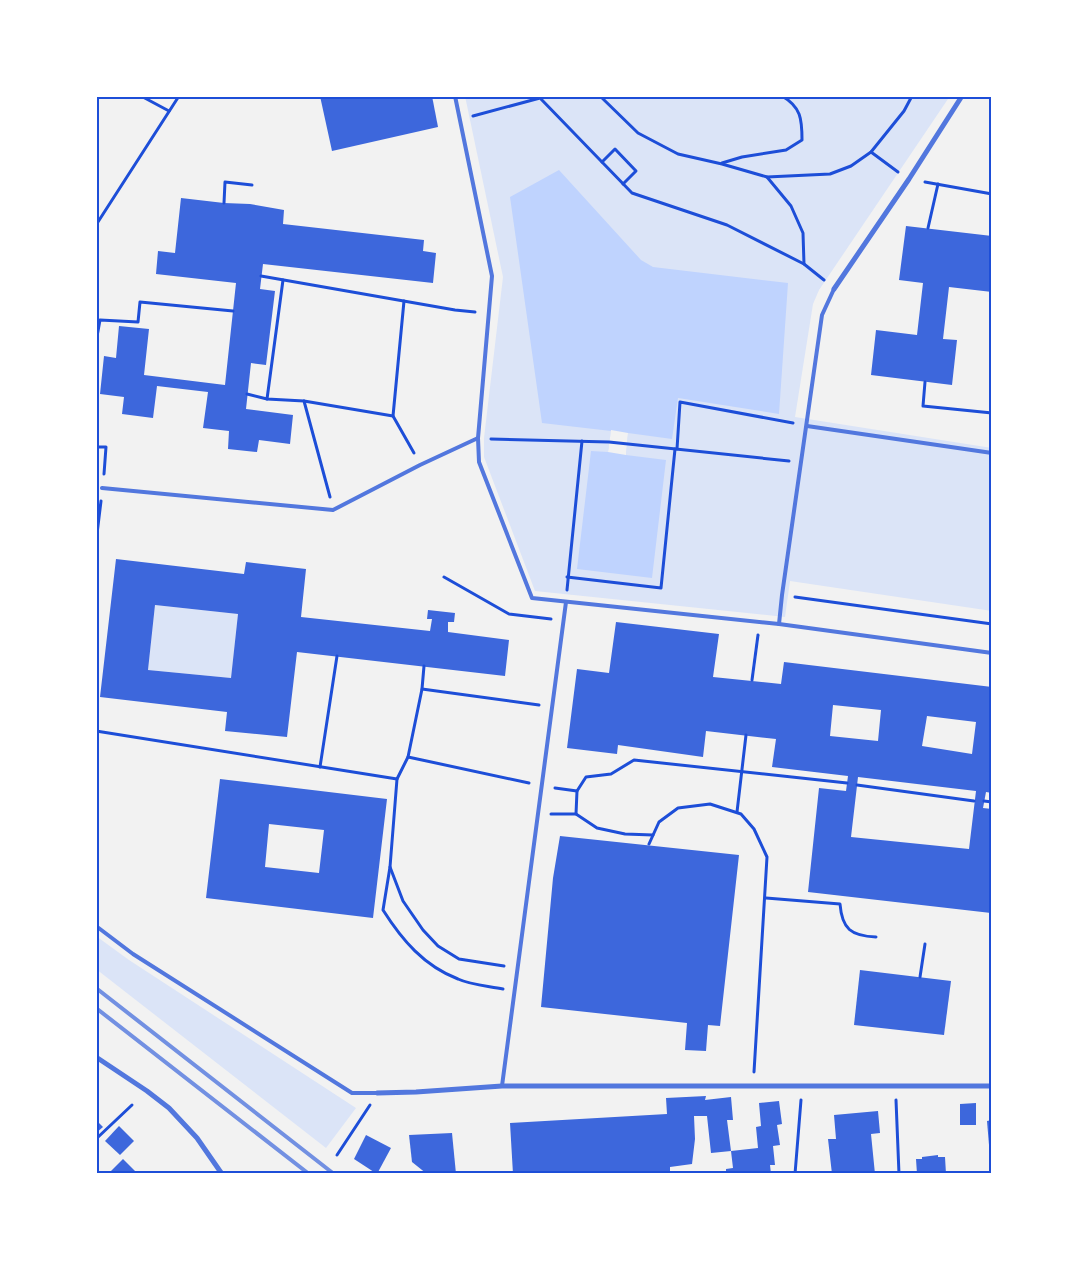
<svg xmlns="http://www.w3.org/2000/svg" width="1088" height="1270" viewBox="0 0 1088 1270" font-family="Raleway,sans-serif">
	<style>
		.green { fill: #dbe4f7 }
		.water { fill: #bfd3fe }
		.pier { fill: #f2f2f2 }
		.building { fill: #3d67dc; fill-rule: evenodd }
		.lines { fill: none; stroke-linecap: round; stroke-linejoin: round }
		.path { stroke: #1d4ed8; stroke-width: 3 }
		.service { stroke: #5277de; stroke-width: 4 }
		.minor { stroke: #5277de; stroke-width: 5 }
		.rail { stroke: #7290e2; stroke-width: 4 }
		.neatline { fill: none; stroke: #1d4ed8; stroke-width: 2 }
	</style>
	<rect width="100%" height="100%" fill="#f2f2f2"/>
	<g class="green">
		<polygon points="465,96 950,96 819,290 813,304 795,417 992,448 992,611 790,581 785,617 535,591 484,457 484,438 503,277"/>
		<polygon points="155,605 238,614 231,678 148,670"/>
		<polygon points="96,936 129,960 356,1108 326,1148 96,969"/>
	</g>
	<polygon class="water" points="559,170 641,260 653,267 788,283 779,414 678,398 672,439 628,433 626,455 666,460 652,578 577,569 591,451 608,452 611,431 542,423 510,197"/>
	<polygon class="pier" points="611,430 628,433 626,455 608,452"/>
	<g class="building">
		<polygon points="320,96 432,96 438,127 332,151"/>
		<polygon points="181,198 224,203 250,204 284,210 283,224 424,240 423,251 436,253 433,283 263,264 260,289 275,291 266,365 251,363 246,409 293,415 290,444 259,440 257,452 228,449 229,431 203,428 208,392 157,386 153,418 122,414 124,397 100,394 104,356 116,358 119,326 149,329 144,375 225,385 236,283 156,274 158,251 175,253"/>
		<polygon points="906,226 992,236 992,292 949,287 943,339 957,340 952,385 871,375 876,330 917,335 923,283 899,280"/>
		<path d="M 116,559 L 244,574 L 246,562 L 306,569 L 301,617 L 430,631 L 432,619 L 427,619 L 428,610 L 455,613 L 454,622 L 448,622 L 448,632 L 509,640 L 505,676 L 297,652 L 287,737 L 225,731 L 227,712 L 100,697 ZM 155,605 L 238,614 L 231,678 L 148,670 Z"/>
		<path d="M 616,622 L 719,634 L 713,677 L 781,684 L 784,662 L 992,687 L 992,793 L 986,792 L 983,808 L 992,809 L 991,913 L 808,892 L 819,788 L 846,791 L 848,776 L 772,767 L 776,739 L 706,731 L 703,757 L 618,745 L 617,754 L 567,748 L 577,669 L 609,673 ZM 833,705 L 881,710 L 878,741 L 830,736 ZM 927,716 L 976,722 L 972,754 L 922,746 ZM 858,777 L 976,791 L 969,849 L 851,837 Z"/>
		<path d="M 220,779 L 387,799 L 373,918 L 206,898 ZM 269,824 L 324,830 L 319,873 L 265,867 Z"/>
		<polygon points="560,836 739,855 720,1026 708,1025 706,1051 685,1050 687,1023 541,1007 553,878"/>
		<polygon points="860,970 951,981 944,1035 854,1025"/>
		<polygon points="706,1096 705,1100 731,1097 733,1120 727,1120 731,1151 711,1153 707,1116 694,1116 695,1139 692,1164 670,1167 670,1174 513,1174 510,1123 667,1114 666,1098"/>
		<polygon points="779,1101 782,1124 777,1125 780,1145 773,1146 775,1165 770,1165 771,1174 726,1174 726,1169 733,1168 731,1151 758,1148 756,1127 761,1126 759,1103"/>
		<polygon points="976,1103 976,1125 960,1125 960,1104"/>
		<polygon points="878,1111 880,1133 871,1134 875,1174 832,1174 828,1139 836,1139 834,1115"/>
		<polygon points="96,1120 103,1127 96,1133"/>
		<polygon points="992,1120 992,1145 989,1145 987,1121"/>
		<polygon points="119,1126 134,1141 120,1155 105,1141"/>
		<polygon points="452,1133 456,1174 427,1174 412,1162 409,1135"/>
		<polygon points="366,1135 391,1148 377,1174 354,1159"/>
		<polygon points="938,1155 938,1157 945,1157 946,1174 917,1174 916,1159 922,1159 922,1157"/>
		<polygon points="123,1159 138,1174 108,1174"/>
	</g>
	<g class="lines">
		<g class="path">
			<polyline points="141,96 169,111"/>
			<polyline points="600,96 638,133 678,154 722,164 767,177 830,174 851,166 871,152 904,111 912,96"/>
			<polyline points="473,116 540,98 632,193 727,225 804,264 824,280"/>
			<polyline points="871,152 898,172"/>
			<polyline points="602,162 615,149 636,171 623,184"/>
			<path d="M 722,163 L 742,157 L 786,150 L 802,140 C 802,119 801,107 782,96"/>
			<polyline points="767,177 791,206 803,233 804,264"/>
			<polyline points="925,182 992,194"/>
			<polyline points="224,203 225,182 252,185"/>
			<polyline points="96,225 179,96"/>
			<polyline points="928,228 938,184"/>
			<polyline points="261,276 455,310 475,312"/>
			<polyline points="404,301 393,416 414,453"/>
			<polyline points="96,342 100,320 138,322 140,302 233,311"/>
			<polyline points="925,382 923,406 992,413"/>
			<polyline points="247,394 267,399 304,401 330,497"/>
			<polyline points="267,399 283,280"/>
			<polyline points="304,401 393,416"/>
			<polyline points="491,439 609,442 789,461"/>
			<polyline points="96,447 106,447 104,474"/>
			<polyline points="677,449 680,402 793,423"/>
			<polyline points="96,542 101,501"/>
			<polyline points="444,577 509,614 551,619"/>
			<polyline points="567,577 661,588 675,449"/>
			<polyline points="567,590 582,441"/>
			<polyline points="795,597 992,624"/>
			<polyline points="752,680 758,635"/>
			<polyline points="422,689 539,705"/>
			<polyline points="96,731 397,779 408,757 422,689 424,666"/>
			<polyline points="408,757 529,783"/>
			<polyline points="320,767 337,656"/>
			<polyline points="397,779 390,867 403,901 423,930 438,946 459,959 504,966"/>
			<polyline points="857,785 974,801"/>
			<polyline points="555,788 577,791"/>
			<polyline points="984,801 992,802"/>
			<polyline points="737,812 746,735"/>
			<polyline points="551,814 576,814 597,828 625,834 653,835"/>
			<polyline points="576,814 577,791 586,777 611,774 634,760 847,783"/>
			<polyline points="649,844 659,822 678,808 710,804 741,814 754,829 767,857 754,1072"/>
			<path d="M 390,867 L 383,910 C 402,940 424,966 458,979 C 471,985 488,986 503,989"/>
			<path d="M 766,898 L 840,904 C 842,929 851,936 876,937"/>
			<polyline points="920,977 925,944"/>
			<polyline points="896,1100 899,1174"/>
			<polyline points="96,1139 132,1105"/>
			<polyline points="337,1155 370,1105"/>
			<polyline points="795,1174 801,1100"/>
		</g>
		<g class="service">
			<polyline points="455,96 492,276 478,438 479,462 532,598 779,624 992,653"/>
			<polyline points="807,426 992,453"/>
			<polyline points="102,488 333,510 420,465 478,438"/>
			<polyline points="779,624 782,595 822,315 834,289"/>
			<polyline points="96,926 133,954 352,1093 377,1093"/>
			<polyline points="502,1086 566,602"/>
		</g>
		<g class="minor">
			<polyline points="834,289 909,179 962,96"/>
			<polyline points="96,1057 147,1091 169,1108 197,1138 222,1174"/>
			<polyline points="377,1093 416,1092 502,1086 992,1086"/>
		</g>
		<g class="rail">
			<polyline points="96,988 334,1174"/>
			<polyline points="96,1008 309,1174"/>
		</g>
	</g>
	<rect width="1088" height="1270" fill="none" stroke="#ffffff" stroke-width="195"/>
	<rect x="98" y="98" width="892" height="1074" class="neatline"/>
</svg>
